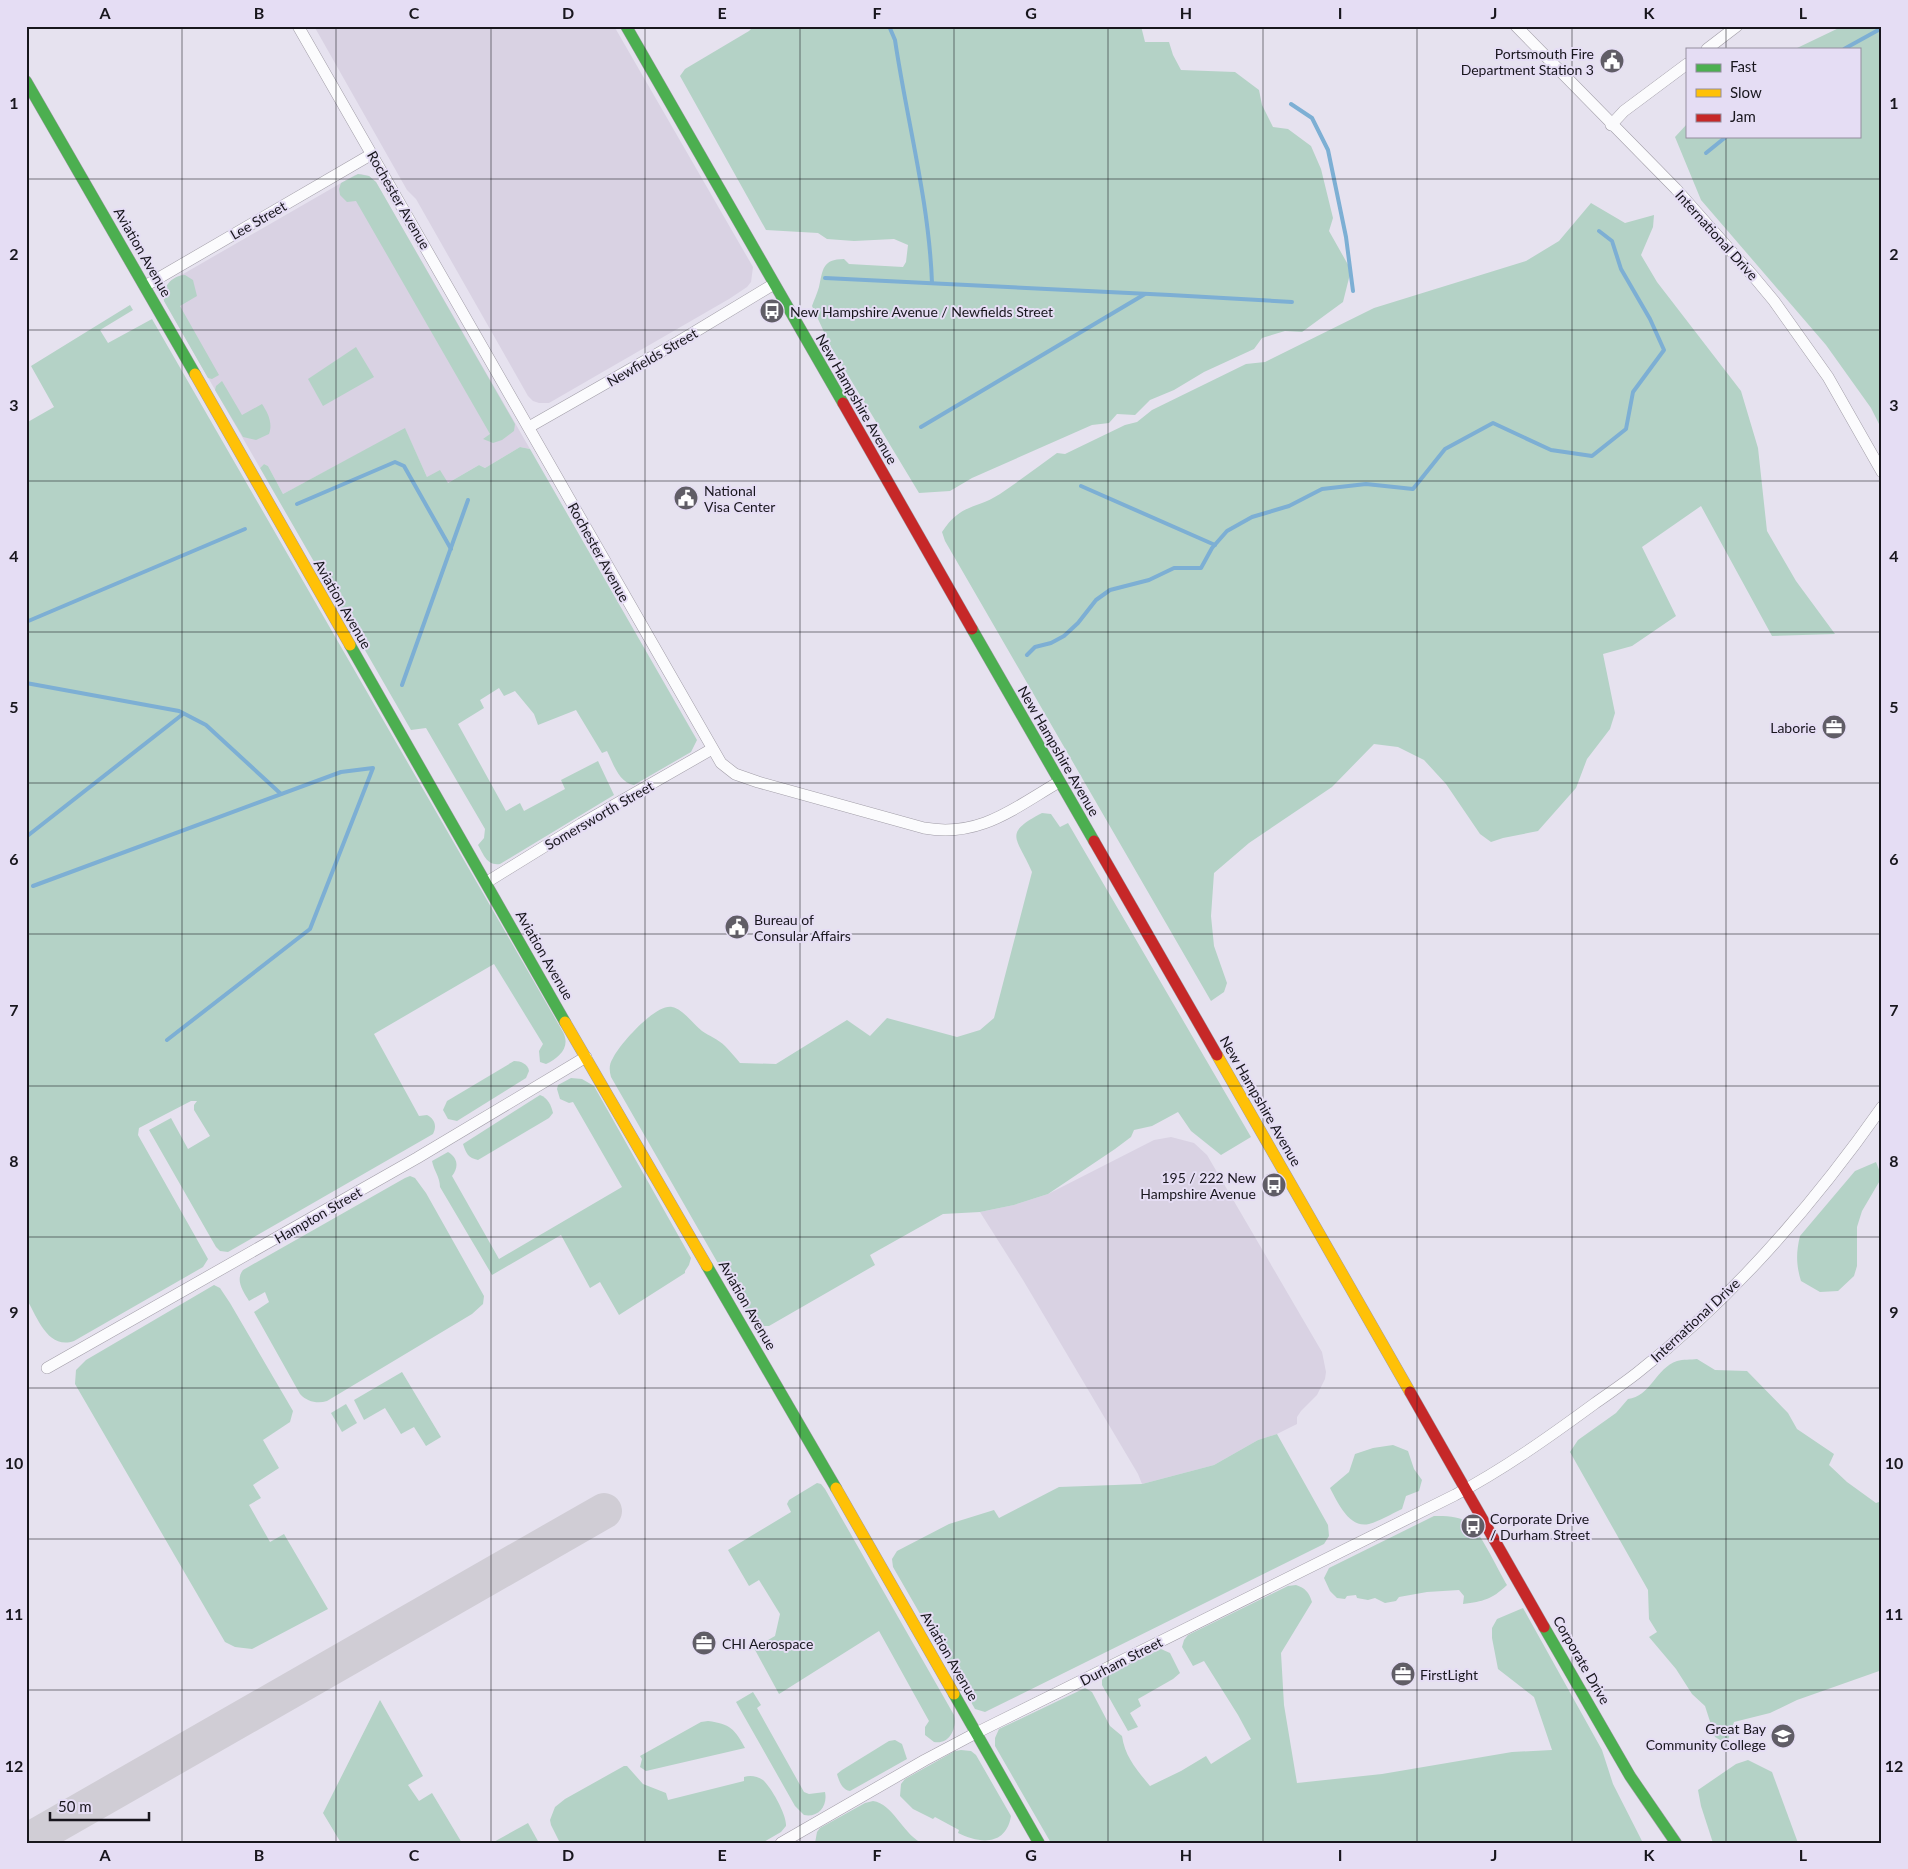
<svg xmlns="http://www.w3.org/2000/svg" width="1908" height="1869" viewBox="0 0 1908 1869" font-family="Lato,sans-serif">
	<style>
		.industrial { fill: #d9d2e3 }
		.green { fill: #b4d2c6 }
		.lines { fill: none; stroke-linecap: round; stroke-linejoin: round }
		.stream { stroke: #7dafd4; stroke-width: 4 }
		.taxiway { stroke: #d0cdd5; stroke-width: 36 }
		.street-casing { stroke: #a19da7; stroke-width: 12 }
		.fast-casing { stroke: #a19da7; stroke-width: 12 }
		.slow-casing { stroke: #a19da7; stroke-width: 12 }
		.jam-casing { stroke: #a19da7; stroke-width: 12 }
		.street { stroke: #fbfbfd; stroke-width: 11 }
		.fast { stroke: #4caf50; stroke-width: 11 }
		.slow { stroke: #ffc107; stroke-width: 11 }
		.jam { stroke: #c62828; stroke-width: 11 }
		.grid { fill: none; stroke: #18161d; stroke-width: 1; stroke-opacity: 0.55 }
		.labels { text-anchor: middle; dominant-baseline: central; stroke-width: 4; stroke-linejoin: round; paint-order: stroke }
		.poi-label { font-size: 14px; fill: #18161d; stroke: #e5ddf4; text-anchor: start }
		.street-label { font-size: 14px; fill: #18161d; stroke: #e5ddf4 }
		.neatline { fill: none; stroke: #18161d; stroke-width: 2 }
		.grid-label { font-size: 16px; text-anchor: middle; font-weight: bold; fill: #18161d }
	</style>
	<rect width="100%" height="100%" fill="#e6e2ef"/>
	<g class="industrial">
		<polygon points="314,26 614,26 753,267 751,282 747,287 729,299 549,403 539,403 533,401 528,396 416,199 407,190"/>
		<polygon points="361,174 369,176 376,182 530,449 520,447 485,468 479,465 448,483 427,477 405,429 283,494 268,466 264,464 260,468 164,301 164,292 171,281 355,175"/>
		<polygon points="1171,1137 1194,1143 1207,1155 1322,1352 1326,1372 1325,1379 1317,1395 1301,1411 1297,1417 1297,1424 1277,1434 1258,1440 1214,1465 1142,1484 1138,1474 1023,1280 980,1212 1014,1205 1048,1194 1154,1140"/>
	</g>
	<g class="green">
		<path d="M 754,26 L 1141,26 L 1145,42 L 1169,42 L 1173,55 L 1181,70 L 1235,72 L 1259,90 L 1262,105 L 1273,127 L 1288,129 L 1311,146 L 1321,169 L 1333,218 L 1329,231 L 1351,270 L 1343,302 L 1302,332 L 1285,331 L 1262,338 L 1254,349 L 1204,372 L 1174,390 L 1150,400 L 1135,415 L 1117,414 L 1109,423 L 1092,425 L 972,478 L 950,491 L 919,493 L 831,347 L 812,306 C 814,300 817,294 819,287 C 823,270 822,259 844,259 L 849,264 L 903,267 L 906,262 L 908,245 L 894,239 L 854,241 L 827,239 L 818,233 L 766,230 L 680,76 L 685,69 L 749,31 Z"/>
		<polygon points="1843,26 1882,26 1882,430 1871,408 1826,345 1701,200 1675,137 1687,124 1687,136 1859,136 1859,49 1795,49"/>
		<polygon points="358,174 369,176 376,182 515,424 514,431 502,440 493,443 483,439 490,434 356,201 347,202 340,195 339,189 341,183"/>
		<path d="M 1591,203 L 1625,223 L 1654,215 L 1653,227 L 1641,255 L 1657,282 L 1741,391 L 1758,448 L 1767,531 L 1796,581 L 1835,634 L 1772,636 L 1701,506 L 1642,547 L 1676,616 L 1632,646 L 1603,654 L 1615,713 L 1610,729 L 1587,759 L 1576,788 L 1538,831 L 1503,838 L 1491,842 L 1480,834 L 1446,784 L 1424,760 L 1398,747 L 1374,744 L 1332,787 L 1249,843 L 1214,873 L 1211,916 L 1214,946 L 1227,983 L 1224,992 L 1211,1001 L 945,541 L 942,532 C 961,503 975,510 1000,494 C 1019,481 1038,467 1057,453 L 1065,454 L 1125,425 L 1137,422 L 1152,410 L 1246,364 L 1265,362 L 1374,308 L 1526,261 L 1559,241 Z"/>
		<path d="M 185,275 L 193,280 L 197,296 L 180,306 L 219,375 L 212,379 L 208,378 L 164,301 C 162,287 171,276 185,275 Z"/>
		<path d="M 130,305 L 133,310 L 100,330 L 108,343 L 152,319 L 563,1032 C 571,1047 559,1058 546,1064 L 540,1062 L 539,1051 L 543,1044 L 494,964 L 374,1034 L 419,1116 L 427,1115 C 435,1119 437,1126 433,1134 L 228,1252 L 220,1251 L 216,1247 L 149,1130 L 171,1118 L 188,1149 L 210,1136 L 194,1110 L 194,1105 L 197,1101 L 191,1101 L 139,1128 L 138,1135 L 208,1259 L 203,1267 L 74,1341 C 47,1350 37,1316 26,1298 L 26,423 L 54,407 L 31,366 Z"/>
		<polygon points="356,347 374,377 323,406 308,379"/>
		<path d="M 222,381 L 242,415 L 262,404 C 268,413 273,423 269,434 L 256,440 L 243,437 L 215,390 L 216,386 Z"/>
		<path d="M 405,428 L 427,477 L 440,470 L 448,483 L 479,465 L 485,468 L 520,447 L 530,449 L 697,740 L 691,752 L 634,785 C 619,783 613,763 607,751 L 602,753 L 576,710 L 538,725 L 534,714 L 515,691 L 504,696 L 499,688 L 480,700 L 484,708 L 458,724 L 506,811 L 520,803 L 524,811 L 565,789 L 561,780 L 598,761 L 614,795 L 500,864 C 487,866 484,855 478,845 L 484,838 L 485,829 L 426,728 L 411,730 L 260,468 L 264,464 L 268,466 L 283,494 Z"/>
		<path d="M 1042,813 L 1051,814 L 1060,827 L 1068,823 L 1251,1137 L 1221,1155 L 1191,1131 L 1178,1112 L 1152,1126 L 1134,1130 L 1131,1137 L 1115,1149 L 1048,1194 L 1014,1205 L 980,1212 L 943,1214 L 870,1255 L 875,1265 L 769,1326 L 754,1326 L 611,1077 C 609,1070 609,1064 613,1058 C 620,1044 655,1004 672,1007 C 683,1009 693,1024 702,1031 C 709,1036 718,1039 725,1046 C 730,1051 735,1057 740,1063 L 776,1064 L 847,1020 L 870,1036 L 887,1018 L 957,1037 L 980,1030 L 994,1018 L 1032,872 C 1017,837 1002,834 1042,813 Z"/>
		<path d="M 514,1061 C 521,1061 528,1064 529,1071 L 526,1078 L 457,1121 L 448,1119 L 443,1110 L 447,1101 Z"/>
		<path d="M 571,1078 L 582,1079 L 594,1086 L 691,1258 L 689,1265 L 685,1271 L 685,1273 L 619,1315 L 600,1282 L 590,1288 L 561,1235 L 492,1275 L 440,1187 C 440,1177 434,1171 432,1161 L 448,1152 C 458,1158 459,1167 452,1176 L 499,1259 L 622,1187 L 573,1102 L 569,1103 L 560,1099 L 557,1089 L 558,1085 Z"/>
		<path d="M 540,1095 C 548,1098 551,1105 553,1113 L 549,1118 L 478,1160 C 468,1158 466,1153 463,1144 Z"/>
		<path d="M 1876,1162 L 1882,1177 L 1862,1211 L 1857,1227 L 1857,1266 L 1854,1276 L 1838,1291 L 1820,1292 L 1801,1281 C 1796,1265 1796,1252 1800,1236 L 1855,1171 Z"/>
		<path d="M 410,1176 L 415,1178 L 426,1193 L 484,1296 L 483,1304 L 472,1314 L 327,1401 C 318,1404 307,1402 300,1394 L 254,1312 L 269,1302 L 265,1292 L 249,1301 C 243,1291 235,1280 243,1270 L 405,1178 Z"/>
		<polygon points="214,1285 220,1288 230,1303 293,1411 290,1422 263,1440 279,1468 253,1485 261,1498 249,1505 270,1542 284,1534 328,1609 252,1649 235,1647 225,1642 75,1384 76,1370 86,1360"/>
		<path d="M 1697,1359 L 1715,1370 L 1747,1371 L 1788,1413 L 1797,1429 L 1834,1454 L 1829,1465 L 1847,1482 L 1876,1503 L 1882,1501 L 1882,1670 L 1797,1700 L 1770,1713 L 1734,1722 L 1728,1740 L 1722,1741 L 1715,1737 L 1705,1706 L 1692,1694 L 1676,1669 L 1649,1637 L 1657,1632 L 1649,1619 L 1648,1590 L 1570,1452 L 1578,1440 L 1616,1413 L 1628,1399 C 1650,1397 1656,1368 1677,1361 C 1683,1359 1691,1360 1697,1359 Z"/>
		<polygon points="402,1372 441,1437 426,1446 414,1427 401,1434 385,1408 364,1420 354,1400"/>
		<polygon points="346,1404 357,1423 342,1432 331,1413"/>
		<polygon points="1277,1434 1328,1525 1329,1536 1324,1544 985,1712 975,1709 893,1567 892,1559 897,1551 949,1524 994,1510 999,1518 1059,1487 1142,1484 1214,1465 1258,1440"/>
		<path d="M 1393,1445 L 1408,1451 L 1414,1469 L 1422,1480 L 1419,1491 L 1406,1496 L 1402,1509 C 1391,1514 1380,1521 1369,1524 C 1349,1529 1337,1501 1330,1488 L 1349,1472 L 1355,1454 L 1373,1448 Z"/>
		<path d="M 817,1483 L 821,1484 L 825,1489 L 954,1715 C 957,1728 950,1745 934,1742 L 925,1735 L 925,1727 L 929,1721 L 879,1631 L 779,1694 L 754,1648 L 775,1636 L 780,1614 L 759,1580 L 749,1586 L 728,1550 L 791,1512 L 787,1504 L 789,1500 Z"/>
		<path d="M 1434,1516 C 1446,1516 1457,1516 1468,1522 C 1479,1529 1499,1572 1507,1585 C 1491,1600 1484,1601 1463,1604 L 1464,1596 L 1459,1590 L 1427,1592 L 1399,1597 L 1396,1601 L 1385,1603 L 1375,1598 L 1368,1600 L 1357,1598 L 1356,1595 L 1347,1596 L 1345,1599 L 1337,1598 L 1330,1591 L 1324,1578 L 1329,1568 Z"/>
		<path d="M 1296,1585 C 1305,1588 1309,1592 1312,1602 L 1281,1653 L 1284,1705 L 1297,1783 L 1382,1774 L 1512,1752 L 1552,1750 L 1534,1697 L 1498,1669 L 1492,1638 L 1492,1628 L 1497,1619 L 1523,1608 L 1602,1750 L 1613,1784 L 1643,1843 L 1051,1843 L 995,1746 L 995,1738 L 999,1729 L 1085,1688 L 1092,1692 L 1110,1726 L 1122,1736 C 1125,1757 1137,1770 1150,1786 L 1181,1771 L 1206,1756 L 1211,1764 L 1251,1739 L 1238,1715 L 1204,1661 L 1193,1666 L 1182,1647 L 1184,1640 L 1188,1635 L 1288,1586 Z"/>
		<polygon points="1161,1649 1170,1653 1180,1673 1173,1679 1138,1699 1141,1706 1130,1713 1138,1727 1128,1731 1102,1685 1102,1680 1105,1676"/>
		<path d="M 753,1692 L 761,1705 L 757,1708 L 804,1792 L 809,1794 L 825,1792 C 828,1806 818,1818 804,1815 L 795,1806 L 736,1702 Z"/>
		<polygon points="380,1700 423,1776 408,1785 419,1801 432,1793 462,1843 341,1843 323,1813"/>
		<path d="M 708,1721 C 730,1724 735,1729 745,1748 L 646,1771 L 640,1767 L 642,1759 L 640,1756 L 701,1722 Z"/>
		<path d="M 895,1740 L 902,1744 L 907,1759 L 850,1791 C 842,1790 839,1781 837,1774 L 842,1770 L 889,1741 Z"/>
		<path d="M 961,1750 L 971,1751 L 976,1755 L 1011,1816 C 1006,1846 980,1844 958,1833 L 959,1830 L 935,1817 L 933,1819 L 913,1809 L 900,1796 L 901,1784 L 905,1779 L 955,1751 Z"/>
		<polygon points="1748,1760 1772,1772 1798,1843 1713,1843 1701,1806 1698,1790 1736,1764"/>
		<path d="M 624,1766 L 627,1766 L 643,1784 L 666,1793 L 668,1800 L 744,1781 L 744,1777 C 750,1775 757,1776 763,1780 C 771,1787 787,1815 786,1826 L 781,1832 L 762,1843 L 560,1843 L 551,1825 L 550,1820 L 555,1807 L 565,1799 Z"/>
		<path d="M 873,1801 C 893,1804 901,1831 921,1843 L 815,1843 L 817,1832 L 820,1828 L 865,1803 Z"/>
		<polygon points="528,1823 539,1843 492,1843"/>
	</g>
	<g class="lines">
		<g class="stream">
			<path d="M 889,26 L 895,40 C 907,121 929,201 932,283"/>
			<polyline points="1844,49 1882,28"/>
			<polyline points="1291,104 1312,118 1328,150 1346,237 1353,291"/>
			<polyline points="1706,153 1727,136"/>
			<polyline points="825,278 1170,295 1292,302"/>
			<polyline points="921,427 1145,294"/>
			<polyline points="1081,486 1215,545"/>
			<polyline points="297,504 395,462 404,466 451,549"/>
			<polyline points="26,622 245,529"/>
			<polyline points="1027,655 1035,647 1051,643 1064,636 1078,623 1096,600 1110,590 1149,580 1174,568 1201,568 1212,548 1227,531 1252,517 1289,506 1322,489 1366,484 1413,489 1445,449 1493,423 1551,450 1592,456 1626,429 1633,392 1664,350 1650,319 1621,269 1612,241 1599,231"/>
			<polyline points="26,683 179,711 206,725 281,794"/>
			<polyline points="402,685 468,500"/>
			<polyline points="26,837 183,714"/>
			<polyline points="33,886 341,772 373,768 310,929 167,1040"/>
		</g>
		<polyline class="taxiway" points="26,1842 604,1511"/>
		<defs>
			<g id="street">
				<path d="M 298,26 L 721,763 L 735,774 L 758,782 L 924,828 C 980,838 1014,808 1059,782"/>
				<polyline points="1516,26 1676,189 1754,277 1774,301 1828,377 1882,472"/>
				<polyline points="1707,49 1737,26"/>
				<polyline points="1611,125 1624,111 1687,64"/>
				<polyline points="145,286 372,154"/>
				<polyline points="529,427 678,342 774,284"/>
				<polyline points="487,882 581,824 712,749"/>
				<polyline points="47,1368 417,1158 586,1057"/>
				<path d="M 781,1843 L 925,1760 L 976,1733 L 1455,1495 C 1504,1469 1549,1437 1594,1404 C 1608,1394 1623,1384 1637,1373 C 1732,1299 1813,1205 1882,1107"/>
			</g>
			<g id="fast">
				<polyline points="626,26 843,403"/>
				<polyline points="26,81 195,374"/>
				<polyline points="972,629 1094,841"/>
				<polyline points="350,645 565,1022"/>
				<polyline points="707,1266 836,1488"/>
				<polyline points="1544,1627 1630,1776 1676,1843"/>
				<polyline points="954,1694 1039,1843"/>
			</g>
			<g id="slow">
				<polyline points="195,374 350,645"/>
				<polyline points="565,1022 707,1266"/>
				<polyline points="1217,1055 1410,1392"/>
				<polyline points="836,1488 954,1694"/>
			</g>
			<g id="jam">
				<polyline points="843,403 972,629"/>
				<polyline points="1094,841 1217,1055"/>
				<polyline points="1410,1392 1544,1627"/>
			</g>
		</defs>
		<use href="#street" class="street-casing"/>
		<use href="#fast" class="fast-casing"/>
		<use href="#slow" class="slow-casing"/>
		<use href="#jam" class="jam-casing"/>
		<use href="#street" class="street"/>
		<use href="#fast" class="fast"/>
		<use href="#slow" class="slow"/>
		<use href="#jam" class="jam"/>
	</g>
	<path class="grid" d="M 182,26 L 182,1843M 336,26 L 336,1843M 491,26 L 491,1843M 645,26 L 645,1843M 800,26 L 800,1843M 954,26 L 954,1843M 1108,26 L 1108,1843M 1263,26 L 1263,1843M 1417,26 L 1417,1843M 1572,26 L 1572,1843M 1726,26 L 1726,49M 1726,136 L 1726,1843M 26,179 L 1882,179M 26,330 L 1882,330M 26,481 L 1882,481M 26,632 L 1882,632M 26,783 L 1882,783M 26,934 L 1882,934M 26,1086 L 1882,1086M 26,1237 L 1882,1237M 26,1388 L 1882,1388M 26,1539 L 1882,1539M 26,1690 L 1882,1690"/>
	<defs>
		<symbol id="civic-disc" viewBox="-11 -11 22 22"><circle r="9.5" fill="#605d66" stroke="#e5ddf4"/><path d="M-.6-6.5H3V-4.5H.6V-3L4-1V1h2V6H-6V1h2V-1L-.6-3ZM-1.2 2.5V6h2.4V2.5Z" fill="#fff"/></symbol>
		<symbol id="bus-disc" viewBox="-11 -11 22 22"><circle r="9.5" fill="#605d66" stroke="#e5ddf4"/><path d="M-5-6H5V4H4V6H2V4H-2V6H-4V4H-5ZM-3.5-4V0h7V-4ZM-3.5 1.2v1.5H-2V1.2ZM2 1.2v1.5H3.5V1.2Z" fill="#fff"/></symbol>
		<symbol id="office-disc" viewBox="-11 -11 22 22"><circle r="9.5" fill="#605d66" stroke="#e5ddf4"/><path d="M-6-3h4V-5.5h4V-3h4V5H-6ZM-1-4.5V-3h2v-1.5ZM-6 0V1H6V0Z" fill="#fff"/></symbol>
		<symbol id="university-disc" viewBox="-11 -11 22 22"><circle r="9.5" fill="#605d66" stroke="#e5ddf4"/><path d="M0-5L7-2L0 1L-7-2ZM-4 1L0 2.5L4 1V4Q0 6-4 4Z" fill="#fff"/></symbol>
	</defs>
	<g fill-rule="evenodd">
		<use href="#civic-disc" x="1598" y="47" width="28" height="28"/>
		<use href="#bus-disc" x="758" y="297" width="28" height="28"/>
		<use href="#civic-disc" x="672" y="484" width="28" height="28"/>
		<use href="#office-disc" x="1820" y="713" width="28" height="28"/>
		<use href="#civic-disc" x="723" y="913" width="28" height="28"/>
		<use href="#bus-disc" x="1260" y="1171" width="28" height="28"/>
		<use href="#bus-disc" x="1459" y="1512" width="28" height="28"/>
		<use href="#office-disc" x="690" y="1629" width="28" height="28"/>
		<use href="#office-disc" x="1389" y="1660" width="28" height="28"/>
		<use href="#university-disc" x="1769" y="1722" width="28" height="28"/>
	</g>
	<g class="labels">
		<g class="poi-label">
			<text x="1594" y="53" text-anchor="end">Portsmouth Fire<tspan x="1594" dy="16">Department Station 3</tspan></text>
			<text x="790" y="311">New Hampshire Avenue / Newfields Street</text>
			<text x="704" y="490">National<tspan x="704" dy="16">Visa Center</tspan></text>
			<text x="1816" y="727" text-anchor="end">Laborie</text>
			<text x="754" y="919">Bureau of<tspan x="754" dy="16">Consular Affairs</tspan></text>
			<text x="1256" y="1177" text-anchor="end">195 / 222 New<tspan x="1256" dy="16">Hampshire Avenue</tspan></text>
			<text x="1490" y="1518">Corporate Drive<tspan x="1490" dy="16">/ Durham Street</tspan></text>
			<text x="722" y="1643">CHI Aerospace</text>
			<text x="1420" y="1674">FirstLight</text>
			<text x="1766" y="1728" text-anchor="end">Great Bay<tspan x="1766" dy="16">Community College</tspan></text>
		</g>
		<g class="street-label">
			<text transform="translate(399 200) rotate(60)">Rochester Avenue</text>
			<text transform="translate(258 220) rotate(-30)">Lee Street</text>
			<text transform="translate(1717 235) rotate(48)">International Drive</text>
			<text transform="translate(143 252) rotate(60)">Aviation Avenue</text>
			<text transform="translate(652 357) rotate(-30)">Newfields Street</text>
			<text transform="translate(857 399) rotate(60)">New Hampshire Avenue</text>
			<text transform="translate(599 552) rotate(61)">Rochester Avenue</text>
			<text transform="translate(343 604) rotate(60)">Aviation Avenue</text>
			<text transform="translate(1059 751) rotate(60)">New Hampshire Avenue</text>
			<text transform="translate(599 815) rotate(-30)">Somersworth Street</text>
			<text transform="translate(545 955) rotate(60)">Aviation Avenue</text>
			<text transform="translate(1261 1101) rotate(60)">New Hampshire Avenue</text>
			<text transform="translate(318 1215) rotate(-30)">Hampton Street</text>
			<text transform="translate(748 1305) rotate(60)">Aviation Avenue</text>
			<text transform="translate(1695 1320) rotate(-43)">International Drive</text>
			<text transform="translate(950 1656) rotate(60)">Aviation Avenue</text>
			<text transform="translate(1582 1660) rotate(60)">Corporate Drive</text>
			<text transform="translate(1121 1661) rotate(-27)">Durham Street</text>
		</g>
	</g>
	<rect width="1908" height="1869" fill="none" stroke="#e5ddf4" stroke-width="55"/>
	<rect x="1686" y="48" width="175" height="90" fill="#e5ddf4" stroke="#938d9e"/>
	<rect x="1696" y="64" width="25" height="8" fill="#4caf50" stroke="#938d9e"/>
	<text x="1730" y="72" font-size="15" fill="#18161d">Fast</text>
	<rect x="1696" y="89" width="25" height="8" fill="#ffc107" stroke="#938d9e"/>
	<text x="1730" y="98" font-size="15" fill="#18161d">Slow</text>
	<rect x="1696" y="114" width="25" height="8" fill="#c62828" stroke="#938d9e"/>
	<text x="1730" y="122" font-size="15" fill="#18161d">Jam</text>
	<path d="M50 1812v8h99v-8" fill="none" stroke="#18161d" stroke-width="2.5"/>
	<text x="58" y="1812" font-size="15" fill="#18161d" stroke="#e5ddf4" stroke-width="4" paint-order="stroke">50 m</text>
	<rect x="28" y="28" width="1852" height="1814" class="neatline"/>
	<g class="grid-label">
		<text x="105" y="19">A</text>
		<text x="259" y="19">B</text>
		<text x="414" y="19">C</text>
		<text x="568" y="19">D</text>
		<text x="722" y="19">E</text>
		<text x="877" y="19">F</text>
		<text x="1031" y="19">G</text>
		<text x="1186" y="19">H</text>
		<text x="1340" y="19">I</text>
		<text x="1494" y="19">J</text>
		<text x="1649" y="19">K</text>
		<text x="1803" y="19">L</text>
		<text x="14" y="109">1</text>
		<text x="1894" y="109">1</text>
		<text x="14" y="260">2</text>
		<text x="1894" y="260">2</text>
		<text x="14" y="411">3</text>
		<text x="1894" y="411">3</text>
		<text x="14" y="562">4</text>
		<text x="1894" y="562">4</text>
		<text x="14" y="713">5</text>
		<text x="1894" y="713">5</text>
		<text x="14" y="865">6</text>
		<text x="1894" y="865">6</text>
		<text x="14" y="1016">7</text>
		<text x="1894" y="1016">7</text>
		<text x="14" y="1167">8</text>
		<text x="1894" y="1167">8</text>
		<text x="14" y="1318">9</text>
		<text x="1894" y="1318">9</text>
		<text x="14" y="1469">10</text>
		<text x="1894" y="1469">10</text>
		<text x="14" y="1620">11</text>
		<text x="1894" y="1620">11</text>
		<text x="14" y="1772">12</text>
		<text x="1894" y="1772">12</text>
		<text x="105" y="1861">A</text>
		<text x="259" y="1861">B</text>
		<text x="414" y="1861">C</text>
		<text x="568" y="1861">D</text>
		<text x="722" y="1861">E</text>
		<text x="877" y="1861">F</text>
		<text x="1031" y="1861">G</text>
		<text x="1186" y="1861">H</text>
		<text x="1340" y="1861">I</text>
		<text x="1494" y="1861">J</text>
		<text x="1649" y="1861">K</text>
		<text x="1803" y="1861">L</text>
	</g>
</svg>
